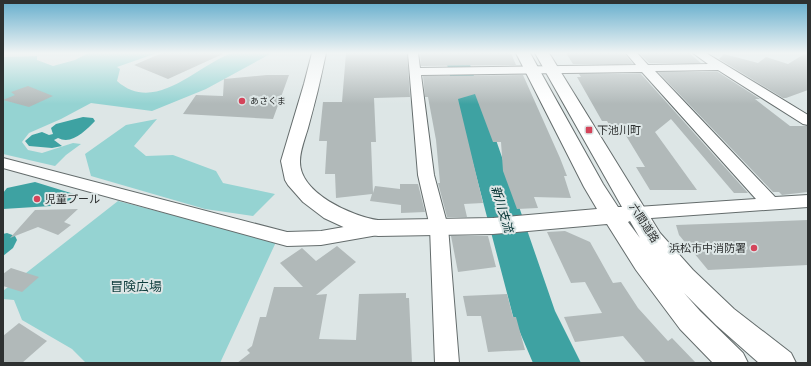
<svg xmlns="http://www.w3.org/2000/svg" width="811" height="366" viewBox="0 0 811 366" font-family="'Work Sans','Noto Sans JP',sans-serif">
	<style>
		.green { fill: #95d3d2 }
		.water { fill: #3ea2a2 }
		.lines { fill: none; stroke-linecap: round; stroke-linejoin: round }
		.river { fill: #3ea2a2; fill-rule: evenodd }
		.building { fill: #b1b9b9 }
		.minor-casing { stroke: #646c6c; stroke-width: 2 }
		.tertiary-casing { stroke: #646c6c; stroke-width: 2 }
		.minor { fill: #fff; fill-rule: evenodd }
		.tertiary { fill: #fff; fill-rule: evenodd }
		.poi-dot { fill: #d4445a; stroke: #dde6e6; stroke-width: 1.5 }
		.labels { text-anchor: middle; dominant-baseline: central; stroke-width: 4; stroke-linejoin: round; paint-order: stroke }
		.far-poi-label { font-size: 9px; fill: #2e3131; stroke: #dde6e6; text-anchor: start }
		.poi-label { font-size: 11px; fill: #2e3131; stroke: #dde6e6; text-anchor: start }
		.street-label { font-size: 11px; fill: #2e3131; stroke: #dde6e6 }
		.water-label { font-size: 12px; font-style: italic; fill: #003131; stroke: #dde6e6 }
		.near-park-label { font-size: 13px; fill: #103e3e; stroke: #dde6e6 }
	</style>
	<rect width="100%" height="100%" fill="#dde6e6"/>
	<g class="green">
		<path d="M 88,53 L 157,53 L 117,67 L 120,69 L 117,81 C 154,114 195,68 229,54 C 237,51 263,53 272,53 L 206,89 L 152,111 L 91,103 L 61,119 L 29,133 L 22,142 L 28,150 L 42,153 L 73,143 L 81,144 L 66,155 L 55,166 L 3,154 L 3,57 L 37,56 L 37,60 L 53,66 L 75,60 Z"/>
		<polygon points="157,119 134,146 146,156 173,155 216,171 223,183 275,194 253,216 205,209 91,176 85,154 126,125"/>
		<polygon points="118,201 276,242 220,363 86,363 72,349 22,320 14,300 3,299 3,291"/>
	</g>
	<g class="water">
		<path d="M 83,117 L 93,118 L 95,121 C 85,131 72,145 58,138 L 54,140 L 62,146 L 52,148 L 29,146 L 25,141 L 32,135 L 42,132 L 49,135 L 53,134 L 51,128 L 56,124 Z"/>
		<polygon points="35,182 74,194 67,205 3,209 3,193 7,188"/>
		<polygon points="7,233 15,236 17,240 13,248 3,256 3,234"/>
	</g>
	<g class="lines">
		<polygon class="river" points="444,53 466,53 555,311 581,363 533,363 513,316"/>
	</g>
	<g class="building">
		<polygon points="162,53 225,53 168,79 134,65"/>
		<polygon points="346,53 407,53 410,97 374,98 376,142 371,142 373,193 375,186 400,189 400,184 418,184 425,212 401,213 401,205 370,201 372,194 336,198 335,174 325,174 327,141 319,141 323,102 342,102"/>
		<polygon points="420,53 511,53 516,65 421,66"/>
		<polygon points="566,53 624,53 633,64 573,64"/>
		<polygon points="639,53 689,53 701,63 649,63"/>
		<polygon points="806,53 808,53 808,90 786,98 783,98 719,59 724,54 758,63 766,57 788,64"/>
		<polygon points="658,72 718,72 760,99 755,99 790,126 808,126 808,192 782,195 779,192 773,192"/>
		<polygon points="579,74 641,74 748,193 734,193 671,119 655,132 697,190 650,190 636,167 645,167 625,134 615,134 607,121 602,121 577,77 581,77"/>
		<polygon points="267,75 289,75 273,119 183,114 196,95 223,96 224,79"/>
		<polygon points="523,75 560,158 567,176 564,176 571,198 534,197 538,208 517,209 503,171 501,142 493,142 475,94 458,99 483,203 464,204 467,217 447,217 438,183 440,183 436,140 428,97 425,97 423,76"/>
		<polygon points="28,86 53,96 29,107 3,100 15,95 11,92"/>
		<polygon points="78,209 64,222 71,225 58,235 38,227 10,238 35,210"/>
		<polygon points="808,220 808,265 708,270 679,235 676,225"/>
		<polygon points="565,231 590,242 613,283 621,282 638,308 668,341 672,338 696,363 646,363 623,336 575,342 564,317 602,313 585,282 571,283 547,232"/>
		<polygon points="451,236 488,236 496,267 458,272"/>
		<polygon points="337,246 356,262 316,295 327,294 319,339 356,340 359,294 406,293 406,298 409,298 412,363 237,363 250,353 247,350 252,346 260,317 266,317 274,287 303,287 280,263 302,248 316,261"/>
		<polygon points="11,268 39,277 22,292 3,286 3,274"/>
		<polygon points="507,294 513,317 516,317 525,350 488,352 481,316 467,316 463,296"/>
		<polygon points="19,323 47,341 22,363 3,363 3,336"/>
	</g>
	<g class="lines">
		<defs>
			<g id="minor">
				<polygon points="408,53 418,53 420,68 636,65 626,53 637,53 648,65 708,64 693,53 706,53 808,115 808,125 803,124 718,70 655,71 775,197 808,195 808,207 637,219 631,217 628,213 631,209 637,207 756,199 642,72 421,75 434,175 448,227 459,363 435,363 430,227 418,175"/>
				<polygon points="3,158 287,232 321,231 378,221 384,223 387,228 384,233 378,235 321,245 287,246 3,168"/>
			</g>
			<path id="tertiary" d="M 312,53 L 326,53 C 321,78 315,103 308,128 C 305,138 300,151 300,161 C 299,193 352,216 378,220 L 493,218 L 597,209 L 584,187 L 516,53 L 530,53 L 603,184 L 618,207 L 622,207 L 535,53 L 549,53 L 660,233 L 693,270 L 734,309 L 791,353 L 796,363 L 759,363 L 716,325 L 684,293 L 700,311 L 743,353 L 748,363 L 713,363 L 680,329 L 636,270 L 607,224 L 493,234 L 378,236 L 352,231 L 324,218 L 303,202 L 288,185 L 285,180 L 281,161 L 304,84 ZM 630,221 L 640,238 L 628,222 Z"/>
		</defs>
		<use href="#minor" class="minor-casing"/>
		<use href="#tertiary" class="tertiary-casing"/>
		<use href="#minor" class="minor"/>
		<use href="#tertiary" class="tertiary"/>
	</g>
	<linearGradient id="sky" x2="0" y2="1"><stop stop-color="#64adcc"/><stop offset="0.51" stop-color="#f0f4f4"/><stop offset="1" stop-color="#f0f4f4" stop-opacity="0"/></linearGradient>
	<rect width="811" height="104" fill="url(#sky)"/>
	<g class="poi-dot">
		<circle cx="242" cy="101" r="4"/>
		<rect x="585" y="126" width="8" height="8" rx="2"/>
		<circle cx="37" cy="199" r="4"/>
		<circle cx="754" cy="248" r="4"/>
	</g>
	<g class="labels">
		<g class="far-poi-label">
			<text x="250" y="101">あさくま</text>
		</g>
		<g class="poi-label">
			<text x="597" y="130">下池川町</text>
			<text x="45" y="199">児童プール</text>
			<text x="746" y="248" text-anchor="end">浜松市中消防署</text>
		</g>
		<g class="street-label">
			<text transform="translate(644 223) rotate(57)">六間道路</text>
		</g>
		<g class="water-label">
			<text transform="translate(502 209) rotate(73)">新川支流</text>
		</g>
		<g class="near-park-label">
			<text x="136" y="286">冒険広場</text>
		</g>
	</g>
	<rect width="811" height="366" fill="none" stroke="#2e3131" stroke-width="8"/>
</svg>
